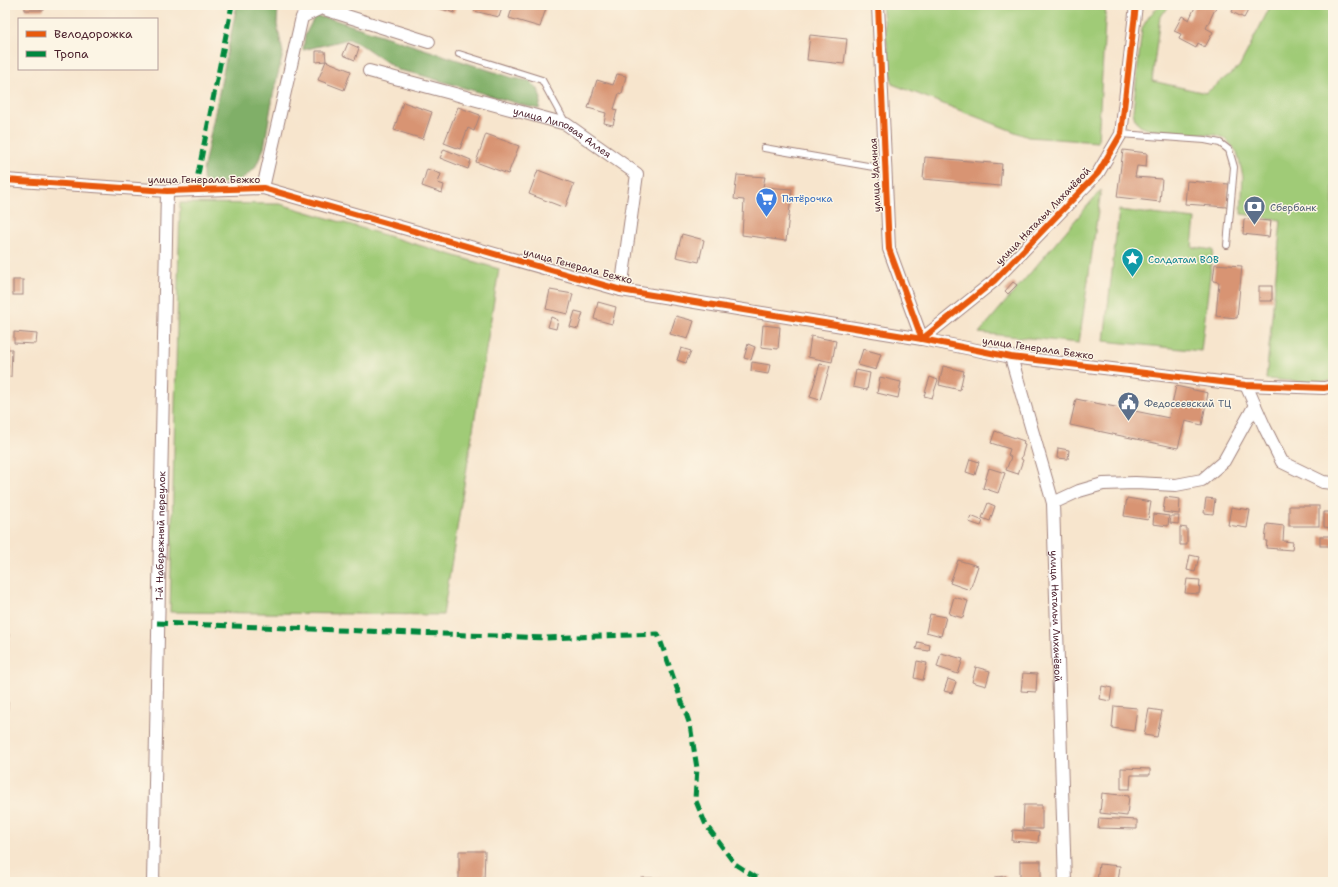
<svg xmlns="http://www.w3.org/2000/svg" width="1338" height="887" viewBox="0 0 1338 887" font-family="'Shantell Sans',sans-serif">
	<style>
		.green { fill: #a0cb77; stroke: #757551 }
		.forest { fill: #80af68; stroke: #65674a }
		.building { fill: #d89473 }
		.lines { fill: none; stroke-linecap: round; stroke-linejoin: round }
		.service-casing { stroke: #a0827c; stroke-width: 8 }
		.minor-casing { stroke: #a0827c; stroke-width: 14 }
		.service { stroke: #fff; stroke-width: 6 }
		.minor { stroke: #fff; stroke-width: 12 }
		.quiet { stroke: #00873e; stroke-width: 5; stroke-dasharray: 10 5; stroke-linecap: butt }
		.cycleway-casing { stroke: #fcf5e5; stroke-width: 8 }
		.cycleway { stroke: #e8590c; stroke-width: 6 }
		.labels { text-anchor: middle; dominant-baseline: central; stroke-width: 3; stroke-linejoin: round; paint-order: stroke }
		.street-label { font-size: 10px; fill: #4a1f2b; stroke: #fcf5e5 }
		.shop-label { font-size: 10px; fill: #366cbe; stroke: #fcf5e5; text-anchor: start }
		.service-label { font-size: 10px; fill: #4e5e75; stroke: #fcf5e5; text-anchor: start }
		.culture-label { font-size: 10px; fill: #0d838f; stroke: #fcf5e5; text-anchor: start }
	</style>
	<rect width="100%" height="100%" fill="#fcf5e5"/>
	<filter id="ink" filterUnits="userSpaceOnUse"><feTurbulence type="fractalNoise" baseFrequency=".025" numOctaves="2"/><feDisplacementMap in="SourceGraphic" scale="8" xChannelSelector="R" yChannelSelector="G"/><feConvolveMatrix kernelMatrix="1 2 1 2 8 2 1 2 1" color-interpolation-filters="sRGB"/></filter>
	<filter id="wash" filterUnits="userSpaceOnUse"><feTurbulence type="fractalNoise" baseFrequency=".012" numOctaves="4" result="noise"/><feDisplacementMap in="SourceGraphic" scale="16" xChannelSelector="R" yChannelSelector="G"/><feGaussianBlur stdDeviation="0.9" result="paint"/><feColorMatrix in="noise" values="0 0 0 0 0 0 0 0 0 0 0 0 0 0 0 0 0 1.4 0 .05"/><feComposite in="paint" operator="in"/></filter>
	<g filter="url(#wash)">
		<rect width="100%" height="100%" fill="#f7e5cd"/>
		<g class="green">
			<polygon points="882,5 1106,5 1098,142 1028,137 892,84"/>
			<path d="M 1161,5 L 1172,5 L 1160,16 L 1152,81 L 1206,93 L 1239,67 L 1271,5 L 1333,5 L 1333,380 L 1321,383 L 1266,379 L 1281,220 L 1241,214 L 1243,176 L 1237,152 L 1226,139 L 1216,135 L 1150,130 C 1138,126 1135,124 1133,111 L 1142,28 L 1150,15 Z"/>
			<polygon points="1101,190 1079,343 979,333"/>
			<polygon points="180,203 280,204 499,269 443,615 170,612"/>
			<polygon points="1119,210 1195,219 1192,247 1213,250 1201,351 1104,341"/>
		</g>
		<g class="forest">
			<polygon points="237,5 278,5 277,25 283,53 273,95 264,148 255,168 239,182 212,184 203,180 203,171"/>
			<polygon points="315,16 332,19 513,78 530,81 538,89 541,99 539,109 526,106 417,74 398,70 363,46 349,39 303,50 305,35"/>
		</g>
		<g id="blocks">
			<g class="building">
				<rect x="25" y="5" width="19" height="5"/>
				<polygon points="429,5 456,5 454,13"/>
				<polygon points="476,5 503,5 499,17 474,11"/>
				<polygon points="513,5 547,5 540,27 509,18"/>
				<polygon points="1196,5 1217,5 1206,28 1213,32 1205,47 1198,43 1196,48 1179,39 1181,34 1174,31 1182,16 1189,20"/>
				<polygon points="1235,5 1251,5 1244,18 1232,12"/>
				<polygon points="810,35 847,39 844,64 807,60"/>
				<polygon points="348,43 359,48 355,60 343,55"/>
				<polygon points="316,51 325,51 326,61 351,71 344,90 318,80 326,61 316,62"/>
				<polygon points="617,74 626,76 622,94 619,93 614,109 617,110 613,125 604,123 606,113 588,108 597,80 613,85"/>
				<polygon points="403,102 432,112 423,139 394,130"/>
				<polygon points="458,107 480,115 474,131 468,128 460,149 444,143"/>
				<polygon points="486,134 519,146 508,174 476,162"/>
				<polygon points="444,149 471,160 468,169 440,158"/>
				<polygon points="1123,150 1147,153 1146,167 1137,166 1135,177 1162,179 1160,202 1117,197"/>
				<polygon points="925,157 1002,164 1000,186 923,179"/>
				<polygon points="427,169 441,174 438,183 444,185 442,193 422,186"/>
				<polygon points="538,170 574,184 565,208 529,194"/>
				<polygon points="737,175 765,177 763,187 792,189 786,241 742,235 744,200 734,199"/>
				<polygon points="1187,181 1229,184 1227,207 1185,204"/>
				<polygon points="1244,219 1271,221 1269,237 1243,234"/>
				<polygon points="682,234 704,240 699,262 676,257"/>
				<polygon points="1215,264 1242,266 1237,318 1216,316 1219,282 1213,281"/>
				<rect x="13" y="280" width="10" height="15"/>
				<polygon points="1013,282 1017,285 1008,294 1005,291"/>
				<rect x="1259" y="286" width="13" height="15"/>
				<polygon points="550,290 573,294 568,314 546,309"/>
				<polygon points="598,302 616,307 612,324 594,319"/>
				<polygon points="575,311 583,313 578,329 570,327"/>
				<polygon points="676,316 694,321 688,339 670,334"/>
				<polygon points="551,317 558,320 556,329 548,327"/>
				<polygon points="763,325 780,327 778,349 761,347"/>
				<polygon points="14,332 37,334 36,344 14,343"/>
				<polygon points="811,336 836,341 832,362 808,357"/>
				<polygon points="748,344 755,347 751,360 744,358"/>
				<polygon points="681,348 691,351 686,363 677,360"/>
				<polygon points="5,349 12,349 11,377 5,376"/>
				<polygon points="863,349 881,354 876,370 858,365"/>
				<polygon points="752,362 770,365 768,374 751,371"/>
				<polygon points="820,364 830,366 820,400 810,397"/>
				<polygon points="943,366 964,371 960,390 939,385"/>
				<polygon points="856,370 870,373 867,390 853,387"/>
				<polygon points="880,377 901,382 898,398 877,393"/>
				<polygon points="930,377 938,380 932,398 924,396"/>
				<polygon points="1176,386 1208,393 1202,425 1185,421 1178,448 1070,425 1076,399 1169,418"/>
				<polygon points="995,431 1024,441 1023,444 1025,445 1021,459 1023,460 1018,474 1006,470 1011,457 1008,455 1010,449 991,443"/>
				<polygon points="1058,448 1069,450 1068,459 1057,458"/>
				<polygon points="970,459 979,462 975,475 966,472"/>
				<polygon points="989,468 1005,473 998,493 983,488"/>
				<polygon points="1165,497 1180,499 1179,514 1163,512"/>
				<polygon points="1127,498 1151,502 1148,520 1124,516"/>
				<polygon points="1206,498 1215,499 1213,514 1204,513"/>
				<polygon points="988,503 995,506 990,521 982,518"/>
				<rect x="1289" y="506" width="30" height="20"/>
				<polygon points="1231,507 1250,510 1247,528 1228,525"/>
				<polygon points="1324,512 1333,512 1333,528 1324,527"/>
				<polygon points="1154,514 1169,516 1168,526 1153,524"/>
				<polygon points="971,516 983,521 981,526 969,522"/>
				<polygon points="1171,516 1179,516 1178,524 1170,523"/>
				<polygon points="1267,524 1284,526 1283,541 1293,542 1292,550 1266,548 1267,541 1265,541"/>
				<polygon points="1180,527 1187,528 1187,545 1180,545"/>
				<rect x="1320" y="536" width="13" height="10"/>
				<polygon points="5,550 7,550 6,562 5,562"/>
				<polygon points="1190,555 1199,557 1195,572 1187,570"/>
				<polygon points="958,560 978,566 970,590 950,583"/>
				<polygon points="1187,579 1200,580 1199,594 1185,593"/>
				<polygon points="954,597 968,601 963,618 949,614"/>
				<polygon points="930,614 946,617 941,636 926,632"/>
				<polygon points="5,634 9,634 8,652 5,651"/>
				<polygon points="918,642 930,645 929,651 916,649"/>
				<polygon points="941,653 963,659 958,674 937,667"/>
				<polygon points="917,661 927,663 923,680 914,678"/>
				<polygon points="976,667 990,671 986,686 972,682"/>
				<polygon points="1023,673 1037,674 1036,692 1021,691"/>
				<polygon points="948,679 956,682 952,693 944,691"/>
				<polygon points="1102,686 1112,688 1110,701 1100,699"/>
				<polygon points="5,702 8,702 7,720 5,720"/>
				<polygon points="1114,706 1137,708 1134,731 1112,728"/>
				<polygon points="1149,709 1162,711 1157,737 1144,735"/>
				<rect x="5" y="737" width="2" height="13"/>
				<polygon points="1121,768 1150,769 1150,775 1131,775 1130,789 1121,789"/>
				<polygon points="1102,793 1129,796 1127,816 1100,813"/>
				<polygon points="1024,805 1042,805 1042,829 1023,829"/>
				<polygon points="1099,818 1137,820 1137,829 1098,828"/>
				<polygon points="1013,830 1039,832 1038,843 1012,841"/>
				<polygon points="459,851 485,851 484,882 459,882"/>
				<rect x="1020" y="861" width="21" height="21"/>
				<polygon points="1099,864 1120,866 1118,882 1097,882"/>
				<polygon points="1006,876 1006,882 996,882 996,877"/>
				<rect x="642" y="878" width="19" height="4"/>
			</g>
		</g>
	</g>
	<g filter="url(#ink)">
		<use href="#blocks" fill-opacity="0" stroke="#a0827c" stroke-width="1"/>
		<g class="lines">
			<defs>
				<g id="service">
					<polyline points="459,54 542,80 565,122"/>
					<polyline points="1121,134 1205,140 1220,143 1229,150 1234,167 1227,245"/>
					<polyline points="764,148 885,169"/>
				</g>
				<g id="minor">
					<polyline points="878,5 889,249 922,339 994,281 1098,173 1121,134 1136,5"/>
					<path id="s1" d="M 369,71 L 566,124 L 637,174 L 621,290"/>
					<polyline points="5,180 167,191 263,188 621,290 922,339 1011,357 1246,385 1324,388 1333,386"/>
					<polyline points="263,188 302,17 321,8 429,42"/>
					<path id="s2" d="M 1011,357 L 1053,503 L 1065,882"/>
					<polyline points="1246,385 1265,428 1282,462 1323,482 1333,483"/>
					<polyline points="1053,503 1079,491 1103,484 1135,483 1176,485 1202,480 1224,461 1255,405"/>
					<path id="s3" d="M 153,882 L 167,191"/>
				</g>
			</defs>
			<use href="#service" class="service-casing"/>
			<use href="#minor" class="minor-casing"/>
			<use href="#service" class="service"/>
			<use href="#minor" class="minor"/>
			<g class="quiet">
				<polyline points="201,189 197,179 232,5"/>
				<polyline points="157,623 546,638 658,634 690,725 697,768 695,799 706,825 735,864 763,882"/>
			</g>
			<defs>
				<g id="cycleway">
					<polyline points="878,5 889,249 922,339 994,281 1098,173 1121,134 1136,5"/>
					<polyline points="5,180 167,191 263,188 621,290 922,339 1011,357 1246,385 1324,388 1333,386"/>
				</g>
			</defs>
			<use href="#cycleway" class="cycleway-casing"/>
			<use href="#cycleway" class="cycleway"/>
		</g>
	</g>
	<defs>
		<symbol id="supermarket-pin" viewBox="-11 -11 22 30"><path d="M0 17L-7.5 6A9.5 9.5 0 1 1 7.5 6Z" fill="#3f7fe0" stroke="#fcf5e5"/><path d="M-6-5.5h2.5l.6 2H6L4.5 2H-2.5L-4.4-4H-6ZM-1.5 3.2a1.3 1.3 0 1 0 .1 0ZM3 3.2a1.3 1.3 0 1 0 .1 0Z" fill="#fff"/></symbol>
		<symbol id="bank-pin" viewBox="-11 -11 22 30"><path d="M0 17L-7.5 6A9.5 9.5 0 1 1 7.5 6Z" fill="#5c6f8a" stroke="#fcf5e5"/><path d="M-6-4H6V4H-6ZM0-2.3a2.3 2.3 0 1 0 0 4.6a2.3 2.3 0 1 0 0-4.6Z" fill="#fff"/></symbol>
		<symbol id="sight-pin" viewBox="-11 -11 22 30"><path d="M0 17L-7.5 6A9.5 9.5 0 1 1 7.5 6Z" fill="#0f9aa8" stroke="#fcf5e5"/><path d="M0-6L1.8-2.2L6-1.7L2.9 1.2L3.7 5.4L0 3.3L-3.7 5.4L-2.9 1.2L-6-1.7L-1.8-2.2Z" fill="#fff"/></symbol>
		<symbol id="civic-pin" viewBox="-11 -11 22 30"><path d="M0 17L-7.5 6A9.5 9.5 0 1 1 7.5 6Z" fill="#5c6f8a" stroke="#fcf5e5"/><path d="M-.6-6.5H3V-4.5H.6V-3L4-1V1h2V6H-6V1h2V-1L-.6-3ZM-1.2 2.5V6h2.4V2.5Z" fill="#fff"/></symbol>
	</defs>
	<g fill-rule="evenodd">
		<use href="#supermarket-pin" x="754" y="186" width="25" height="34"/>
		<use href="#bank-pin" x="1242" y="194" width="25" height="34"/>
		<use href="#sight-pin" x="1120" y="246" width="25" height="34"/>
		<use href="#civic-pin" x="1116" y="390" width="25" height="34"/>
	</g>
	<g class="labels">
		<g class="street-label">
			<text stroke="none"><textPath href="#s1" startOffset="204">улица Липовая Аллея</textPath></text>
			<text transform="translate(875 175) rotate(-93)">улица Удачная</text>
			<text x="204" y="179">улица Генерала Бежко</text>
			<text transform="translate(1043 216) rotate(-46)">улица Натальи Лихачёвой</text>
			<text transform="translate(578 266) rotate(15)">улица Генерала Бежко</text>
			<text transform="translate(1038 348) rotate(8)">улица Генерала Бежко</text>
			<text stroke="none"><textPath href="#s3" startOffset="346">1-й Набережный переулок</textPath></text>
			<text stroke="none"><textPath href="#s2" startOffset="265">улица Натальи Лихачёвой</textPath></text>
		</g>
		<g class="shop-label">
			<text x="782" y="198">Пятёрочка</text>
		</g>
		<g class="service-label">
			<text x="1270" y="207">Сбербанк</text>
			<text x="1144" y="403">Федосеевский ТЦ</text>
		</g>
		<g class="culture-label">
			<text x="1148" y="259">Солдатам ВОВ</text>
		</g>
	</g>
	<rect width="1338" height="887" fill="none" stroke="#fcf5e5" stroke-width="20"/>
	<rect x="18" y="18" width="140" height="52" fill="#fcf5e5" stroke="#b59f9b"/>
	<rect x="26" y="31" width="20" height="6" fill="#e8590c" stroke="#b59f9b"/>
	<text x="54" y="38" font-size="12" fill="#4a1f2b">Велодорожка</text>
	<rect x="26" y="51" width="20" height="6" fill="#00873e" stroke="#b59f9b"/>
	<text x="54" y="58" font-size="12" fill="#4a1f2b">Тропа</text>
</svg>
